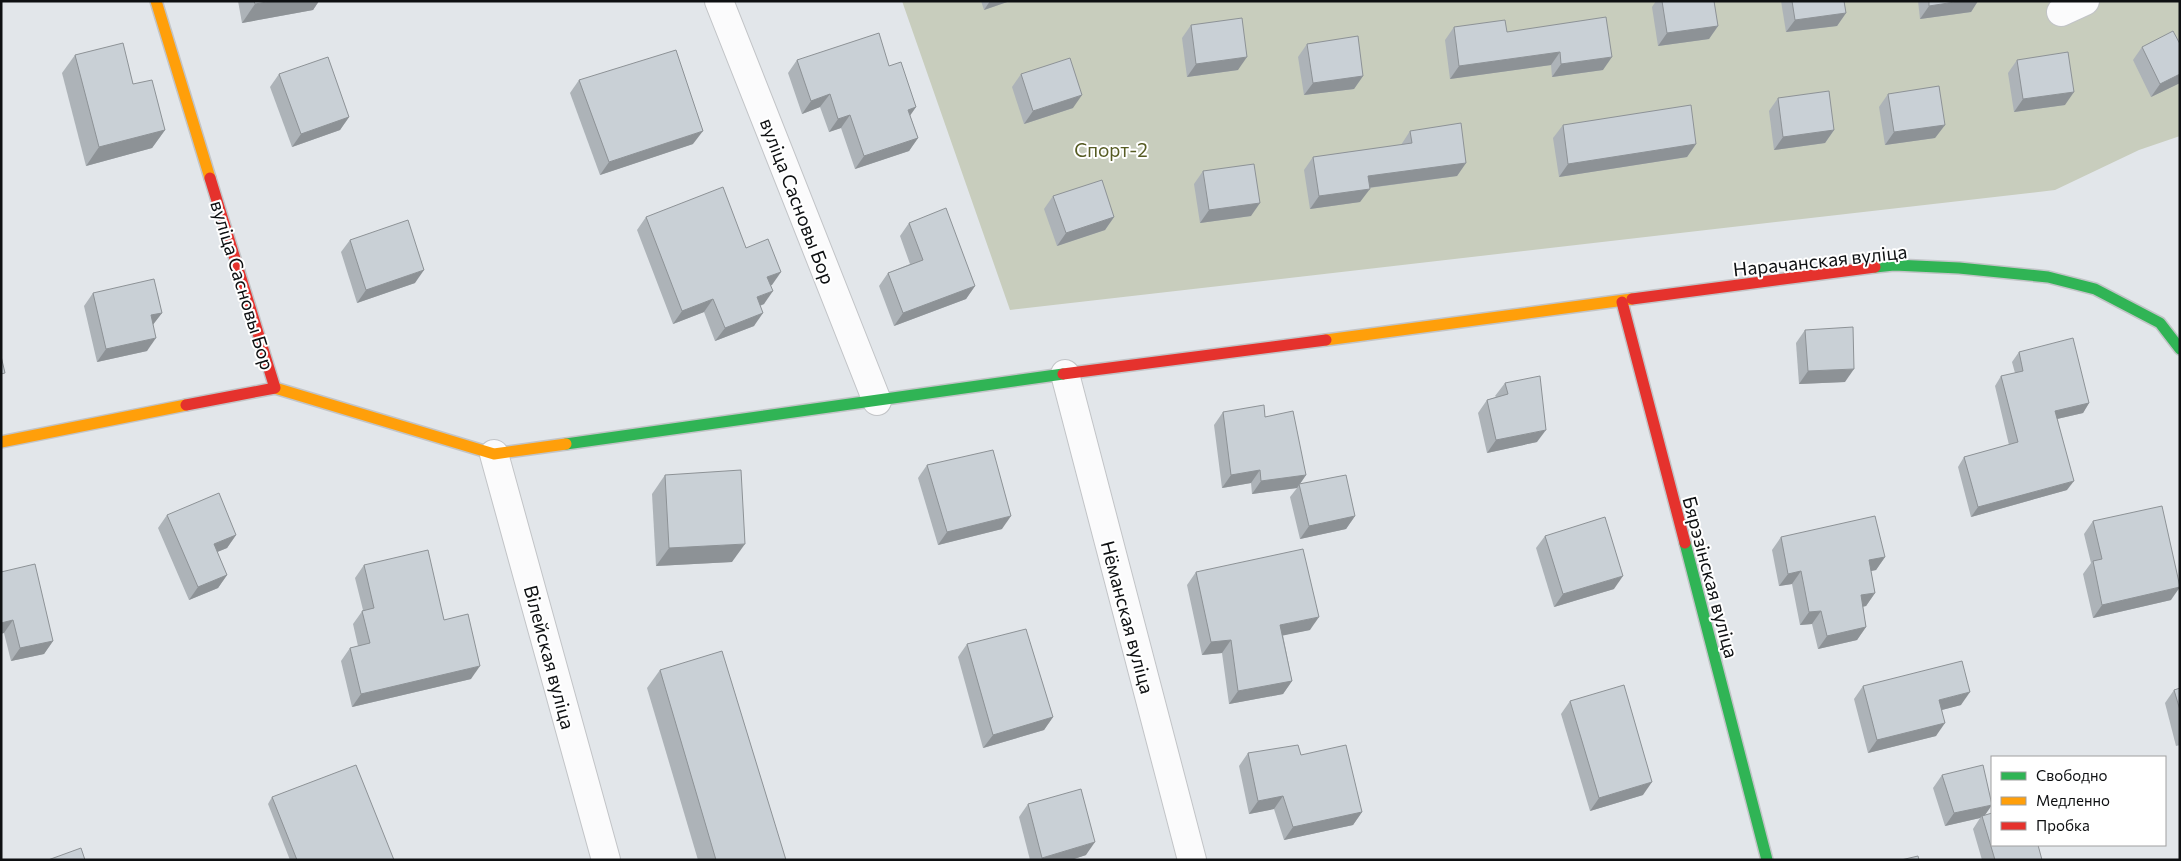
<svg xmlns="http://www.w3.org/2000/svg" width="2181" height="861" viewBox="0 0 2181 861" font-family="Commissioner,sans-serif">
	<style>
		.green { fill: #c8cdbd }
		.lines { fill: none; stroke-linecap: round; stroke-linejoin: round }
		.street-casing { stroke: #c2c4c7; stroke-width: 30 }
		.fast-casing { stroke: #c2c4c7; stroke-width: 14 }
		.slow-casing { stroke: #c2c4c7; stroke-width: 14 }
		.jam-casing { stroke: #c2c4c7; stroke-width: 14 }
		.street { stroke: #fbfbfc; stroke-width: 28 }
		.fast { stroke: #30b455; stroke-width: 11 }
		.slow { stroke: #ff9f0a; stroke-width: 11 }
		.jam { stroke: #e5322d; stroke-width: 11 }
		.wall { fill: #adb3b8 }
		.shaded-wall { fill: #8d9296 }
		.building { fill: #c9d0d6; stroke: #8d9296 }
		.labels { text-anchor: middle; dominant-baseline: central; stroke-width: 4; stroke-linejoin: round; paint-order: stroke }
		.park-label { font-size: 19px; fill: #565b23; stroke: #fff }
		.street-label { font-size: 19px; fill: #0e1012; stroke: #fff }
	</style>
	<rect width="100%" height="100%" fill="#e2e6ea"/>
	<polygon class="green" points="902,1 2180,1 2180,136 2139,150 2055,190 1010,310"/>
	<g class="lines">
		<defs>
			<g id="street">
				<polyline points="719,1 877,401"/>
				<polyline points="2061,12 2085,1"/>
				<polyline points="1065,374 1192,860"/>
				<polyline points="494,454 606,860"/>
			</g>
			<g id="fast">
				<polyline points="1875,267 1894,265 1959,268 2048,277 2095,289 2160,323 2180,349"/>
				<polyline points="566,444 1063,374"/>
				<polyline points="1685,543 1767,860"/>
			</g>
			<g id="slow">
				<polyline points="156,1 210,178"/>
				<polyline points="1326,340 1632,299"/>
				<polyline points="275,388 494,454 566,444"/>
				<polyline points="1,442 186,405"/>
			</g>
			<g id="jam">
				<polyline points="1632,299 1875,267"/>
				<polyline points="1622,302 1685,543"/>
				<polyline points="1063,374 1326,340"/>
				<polyline points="186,405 275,388 210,178"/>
			</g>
		</defs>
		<use href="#street" class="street-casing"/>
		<use href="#fast" class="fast-casing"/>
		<use href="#slow" class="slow-casing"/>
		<use href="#jam" class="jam-casing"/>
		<use href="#street" class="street"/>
		<use href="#fast" class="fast"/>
		<use href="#slow" class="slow"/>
		<use href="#jam" class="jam"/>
	</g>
	<g class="wall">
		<polygon points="238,1 319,1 313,10 242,23"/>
		<polygon points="981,1 1010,1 984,10"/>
		<polygon points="1656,1 1714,1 1718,26 1709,39 1658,46 1652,7"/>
		<polygon points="1781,1 1844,1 1846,13 1837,26 1786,32"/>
		<polygon points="1918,1 1978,1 1971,12 1920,19"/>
		<polygon points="1191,25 1238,70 1187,77 1182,38"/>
		<polygon points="1454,27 1507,32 1603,70 1552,77 1551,65 1450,79 1445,40"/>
		<polygon points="1307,44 1363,76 1354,89 1304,95 1298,57"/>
		<polygon points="2142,47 2180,83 2151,97 2133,60"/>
		<polygon points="75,55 133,84 165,130 152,148 86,166 62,73"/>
		<polygon points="797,60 889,66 916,107 910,115 918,138 909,151 855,169 841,128 829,132 820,107 802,114 788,73"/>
		<polygon points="2017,60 2065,105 2014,112 2008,73"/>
		<polygon points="279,74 349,117 340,130 292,147 270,87"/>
		<polygon points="1021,74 1073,108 1024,124 1012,87"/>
		<polygon points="579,80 693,144 600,175 570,93"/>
		<polygon points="1888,94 1945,125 1935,138 1885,145 1879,107"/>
		<polygon points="1778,98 1834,130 1825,143 1774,150 1769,111"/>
		<polygon points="1563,125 1696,144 1687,157 1559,177 1553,138"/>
		<polygon points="1410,131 1466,163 1457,176 1369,188 1360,202 1310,209 1304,170 1313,157 1401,145"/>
		<polygon points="1203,171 1251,216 1200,223 1194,184"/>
		<polygon points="1053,196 1114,217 1105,230 1057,246 1044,209"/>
		<polygon points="646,217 746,248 772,285 770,285 764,304 760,306 754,326 715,341 704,312 673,324 637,230"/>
		<polygon points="909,223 975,286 966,299 894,326 879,286 888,273 910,264 900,236"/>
		<polygon points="350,240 415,283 357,303 341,252"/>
		<polygon points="93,293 162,313 153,324 147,351 97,362 84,306"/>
		<polygon points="1805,330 1845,382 1799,384 1796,343"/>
		<polygon points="2019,352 2089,403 2083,413 2057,419 2067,490 1971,517 1958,467 1964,457 2009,445 1995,386 2001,376 2015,373 2012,362"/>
		<polygon points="1505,383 1537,442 1487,453 1478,413 1487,400 1496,397 1495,396"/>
		<polygon points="1223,412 1265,417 1306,475 1300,484 1355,516 1346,529 1300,539 1290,497 1297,488 1252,494 1251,483 1222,488 1214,425"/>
		<polygon points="927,465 1002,529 938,545 918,478"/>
		<polygon points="665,475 732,562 656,566 652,494"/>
		<polygon points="167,515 236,535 227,548 217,552 227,575 218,588 189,600 158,528"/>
		<polygon points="2093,521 2171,600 2093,618 2083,574 2091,563 2084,534"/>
		<polygon points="1545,536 1614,589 1554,607 1536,548"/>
		<polygon points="1781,537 1885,557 1876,570 1871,571 1875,593 1866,606 1863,607 1866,627 1857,640 1818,649 1812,624 1800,625 1792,584 1779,586 1772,550"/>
		<polygon points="364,565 444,620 471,679 352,707 341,661 350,648 358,646 353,624 363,610 355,578"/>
		<polygon points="1,572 53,641 44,654 11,661 4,633"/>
		<polygon points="1196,572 1310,630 1283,635 1292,681 1283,694 1229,704 1222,653 1202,655 1187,585"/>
		<polygon points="967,644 1053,717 1044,730 983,748 958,657"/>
		<polygon points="660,670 786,860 698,860 647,688"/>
		<polygon points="1863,686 1961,705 1942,710 1936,736 1868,753 1854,699"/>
		<polygon points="2180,688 2180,745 2176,746 2165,703 2174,690"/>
		<polygon points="1570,701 1643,795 1590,811 1561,714"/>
		<polygon points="1248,753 1301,755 1362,812 1353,825 1284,840 1274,809 1249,814 1239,766"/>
		<polygon points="1942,775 1985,815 2042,860 1982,860 1973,829 1980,818 1945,826 1933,788"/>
		<polygon points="272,797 394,860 290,860 268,804"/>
		<polygon points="1028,804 1086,855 1071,860 1030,860 1019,817"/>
	</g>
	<g class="shaded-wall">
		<polygon points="273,1 319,1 313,10 242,23 255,4"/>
		<polygon points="990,1 1010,1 984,10"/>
		<polygon points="1961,1 1978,1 1971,12 1920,19 1929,6"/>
		<polygon points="1846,13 1837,26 1786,32 1795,20"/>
		<polygon points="1718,26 1709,39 1658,46 1667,33"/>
		<polygon points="1560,52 1551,65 1450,79 1459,66"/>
		<polygon points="1247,57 1238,70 1187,77 1196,64"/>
		<polygon points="1612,57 1603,70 1552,77 1561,64"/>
		<polygon points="2180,74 2180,83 2151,97 2160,84"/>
		<polygon points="1363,76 1354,89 1304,95 1313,83"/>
		<polygon points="2074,92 2065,105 2014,112 2023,99"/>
		<polygon points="830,94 820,107 802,114 811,101"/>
		<polygon points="1082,95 1073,108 1024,124 1033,111"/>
		<polygon points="916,107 907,120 908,110"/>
		<polygon points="850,115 841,128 829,132 838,119"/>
		<polygon points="349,117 340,130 292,147 301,134"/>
		<polygon points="1945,125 1935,138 1885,145 1894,132"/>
		<polygon points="165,130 152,148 86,166 99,147"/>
		<polygon points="1834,130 1825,143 1774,150 1783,137"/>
		<polygon points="703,131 693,144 600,175 609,162"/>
		<polygon points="918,138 909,151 855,169 864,156"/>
		<polygon points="1696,144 1687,157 1559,177 1568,164"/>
		<polygon points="1466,163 1457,176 1359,189 1368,176"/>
		<polygon points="1370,189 1360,202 1310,209 1319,196"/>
		<polygon points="1260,203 1251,216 1200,223 1209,210"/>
		<polygon points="1114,217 1105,230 1057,246 1066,233"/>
		<polygon points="424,270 415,283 357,303 366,290"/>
		<polygon points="781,272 772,285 758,290 767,277"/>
		<polygon points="975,286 966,299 894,326 903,313"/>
		<polygon points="773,291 764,304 748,310 757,297"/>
		<polygon points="713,299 704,312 673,324 682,311"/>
		<polygon points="162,313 152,326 151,315"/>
		<polygon points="763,313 754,326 715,341 725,328"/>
		<polygon points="156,338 147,351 97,362 106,349"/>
		<polygon points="1854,369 1845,382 1799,384 1808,371"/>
		<polygon points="2089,403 2083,413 2048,421 2055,411"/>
		<polygon points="1546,430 1537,442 1487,453 1496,440"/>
		<polygon points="1260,470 1251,483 1222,488 1231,475"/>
		<polygon points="1306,475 1297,488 1252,494 1261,481"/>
		<polygon points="2074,481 2067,490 1971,517 1978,507"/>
		<polygon points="1011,516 1002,529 938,545 947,532"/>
		<polygon points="1355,516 1346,529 1300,539 1309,526"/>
		<polygon points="236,535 227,548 205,557 214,544"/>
		<polygon points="745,544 732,562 656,566 669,548"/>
		<polygon points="1885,557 1876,570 1860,573 1869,560"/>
		<polygon points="1801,571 1792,584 1779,586 1788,574"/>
		<polygon points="227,575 218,588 189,600 198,587"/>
		<polygon points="1623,576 1614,589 1554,607 1563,594"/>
		<polygon points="2180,587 2171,600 2093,618 2102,605"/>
		<polygon points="1875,593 1866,606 1852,608 1861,595"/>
		<polygon points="1821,611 1812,624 1800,625 1809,612"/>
		<polygon points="1319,617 1310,630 1271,638 1280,625"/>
		<polygon points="13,620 4,633 1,634 1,623"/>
		<polygon points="1866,627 1857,640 1818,649 1827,636"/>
		<polygon points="1231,640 1222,653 1202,655 1211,642"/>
		<polygon points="53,641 44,654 11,661 20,648"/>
		<polygon points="480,666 471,679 352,707 361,694"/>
		<polygon points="1292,681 1283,694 1229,704 1238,691"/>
		<polygon points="1970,692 1961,705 1930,713 1939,700"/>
		<polygon points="1053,717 1044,730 983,748 993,735"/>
		<polygon points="1945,723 1936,736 1868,753 1877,740"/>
		<polygon points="1652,782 1643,795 1590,811 1599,798"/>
		<polygon points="1283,796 1274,809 1249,814 1258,801"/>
		<polygon points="1992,805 1983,818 1982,816 1980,818 1945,826 1954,813"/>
		<polygon points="1362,812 1353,825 1284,840 1293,827"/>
		<polygon points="1095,842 1086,855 1071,860 1041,860 1042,858"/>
	</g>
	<g class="building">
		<polygon points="254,1 273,1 255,4"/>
		<polygon points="1662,1 1714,1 1718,26 1667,33"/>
		<polygon points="1792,1 1844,1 1846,13 1795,20"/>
		<polygon points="1929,1 1961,1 1929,6"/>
		<polygon points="1606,17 1612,57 1561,64 1560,52 1459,66 1454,27 1505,20 1507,32"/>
		<polygon points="1242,18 1247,57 1196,64 1191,25"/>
		<polygon points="2173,31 2180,44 2180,74 2160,84 2142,47"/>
		<polygon points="879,33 889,66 901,62 916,107 908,110 918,138 864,156 850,115 838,119 830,94 811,101 797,60"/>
		<polygon points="1358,36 1363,76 1313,83 1307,44"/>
		<polygon points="123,43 133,84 152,80 165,130 99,147 75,55"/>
		<polygon points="676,50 703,131 609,162 579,80"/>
		<polygon points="2068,52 2074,92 2023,99 2017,60"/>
		<polygon points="328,57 349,117 301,134 279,74"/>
		<polygon points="1070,58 1082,95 1033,111 1021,74"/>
		<polygon points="1939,86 1945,125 1894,132 1888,94"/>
		<polygon points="1829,91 1834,130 1783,137 1778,98"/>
		<polygon points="1691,105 1696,144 1568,164 1563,125"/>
		<polygon points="1461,123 1466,163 1368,176 1370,189 1319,196 1313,157 1412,143 1410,131"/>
		<polygon points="1254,164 1260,203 1209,210 1203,171"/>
		<polygon points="1102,180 1114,217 1066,233 1053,196"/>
		<polygon points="723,187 746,248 768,239 781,272 767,277 773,291 757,297 763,313 725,328 713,299 682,311 646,217"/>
		<polygon points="946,208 975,286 903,313 888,273 923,260 909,223"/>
		<polygon points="408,220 424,270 366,290 350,240"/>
		<polygon points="154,279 162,313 151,315 156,338 106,349 93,293"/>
		<polygon points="1853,327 1854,369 1808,371 1805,330"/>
		<polygon points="2073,338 2089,403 2055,411 2074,481 1978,507 1964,457 2018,442 2001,376 2023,371 2019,352"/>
		<polygon points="1,356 5,373 1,374"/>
		<polygon points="1540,376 1546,430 1496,440 1487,400 1508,394 1505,383"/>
		<polygon points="1264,405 1265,417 1293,411 1306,475 1261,481 1260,470 1231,475 1223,412"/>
		<polygon points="993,450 1011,516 947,532 927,465"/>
		<polygon points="741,470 745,544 669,548 665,475"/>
		<polygon points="1346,475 1355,516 1309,526 1299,484"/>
		<polygon points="219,493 236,535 214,544 227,575 198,587 167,515"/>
		<polygon points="2162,506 2180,587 2102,605 2093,561 2102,559 2093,521"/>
		<polygon points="1875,516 1885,557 1869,560 1875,593 1861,595 1866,627 1827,636 1821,611 1809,612 1801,571 1788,574 1781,537"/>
		<polygon points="1605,517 1623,576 1563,594 1545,536"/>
		<polygon points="1303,549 1319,617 1280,625 1292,681 1238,691 1231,640 1211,642 1196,572"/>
		<polygon points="428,550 444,620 468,614 480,666 361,694 350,648 370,643 362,611 374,608 364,565"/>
		<polygon points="35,564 53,641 20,648 13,620 1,623 1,572"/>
		<polygon points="1026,629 1053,717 993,735 967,644"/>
		<polygon points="722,651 786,860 716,860 660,670"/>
		<polygon points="1962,661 1970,692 1939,700 1945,723 1877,740 1863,686"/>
		<polygon points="1624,685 1652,782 1599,798 1570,701"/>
		<polygon points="2180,688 2180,710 2174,690"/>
		<polygon points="1298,745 1301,755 1346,745 1362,812 1293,827 1283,796 1258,801 1248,753"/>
		<polygon points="356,765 394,860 297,860 272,797"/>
		<polygon points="1983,765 1992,805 1954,813 1942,775"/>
		<polygon points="1081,789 1095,842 1042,858 1028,804"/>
		<polygon points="1992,813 1992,845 2038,845 2042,860 1995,860 1982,816"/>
		<polygon points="81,848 85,860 48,860"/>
		<polygon points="1918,856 1919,860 1901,860"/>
	</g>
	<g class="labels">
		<g class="park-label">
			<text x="1111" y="149">Спорт-2</text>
		</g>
		<g class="street-label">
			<text transform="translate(798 201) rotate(69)">вуліца Сасновы Бор</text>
			<text transform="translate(1820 260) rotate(-6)">Нарачанская вуліца</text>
			<text transform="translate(243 285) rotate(73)">вуліца Сасновы Бор</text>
			<text transform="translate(1711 577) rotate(75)">Бярэзінская вуліца</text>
			<text transform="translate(1128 617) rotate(75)">Нёманская вуліца</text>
			<text transform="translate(550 657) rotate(75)">Вілейская вуліца</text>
		</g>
	</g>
	<rect width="2181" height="861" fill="none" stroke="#0e1012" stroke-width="5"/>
	<rect x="1991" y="756" width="175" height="90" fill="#ffffff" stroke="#9f9fa0"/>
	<rect x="2001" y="772" width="25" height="8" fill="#30b455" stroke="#9f9fa0"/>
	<text x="2036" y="781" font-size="15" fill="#0e1012">Свободно</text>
	<rect x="2001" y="797" width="25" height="8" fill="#ff9f0a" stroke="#9f9fa0"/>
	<text x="2036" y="806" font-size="15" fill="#0e1012">Медленно</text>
	<rect x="2001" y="822" width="25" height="8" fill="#e5322d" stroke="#9f9fa0"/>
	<text x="2036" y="831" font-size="15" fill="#0e1012">Пробка</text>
</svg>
